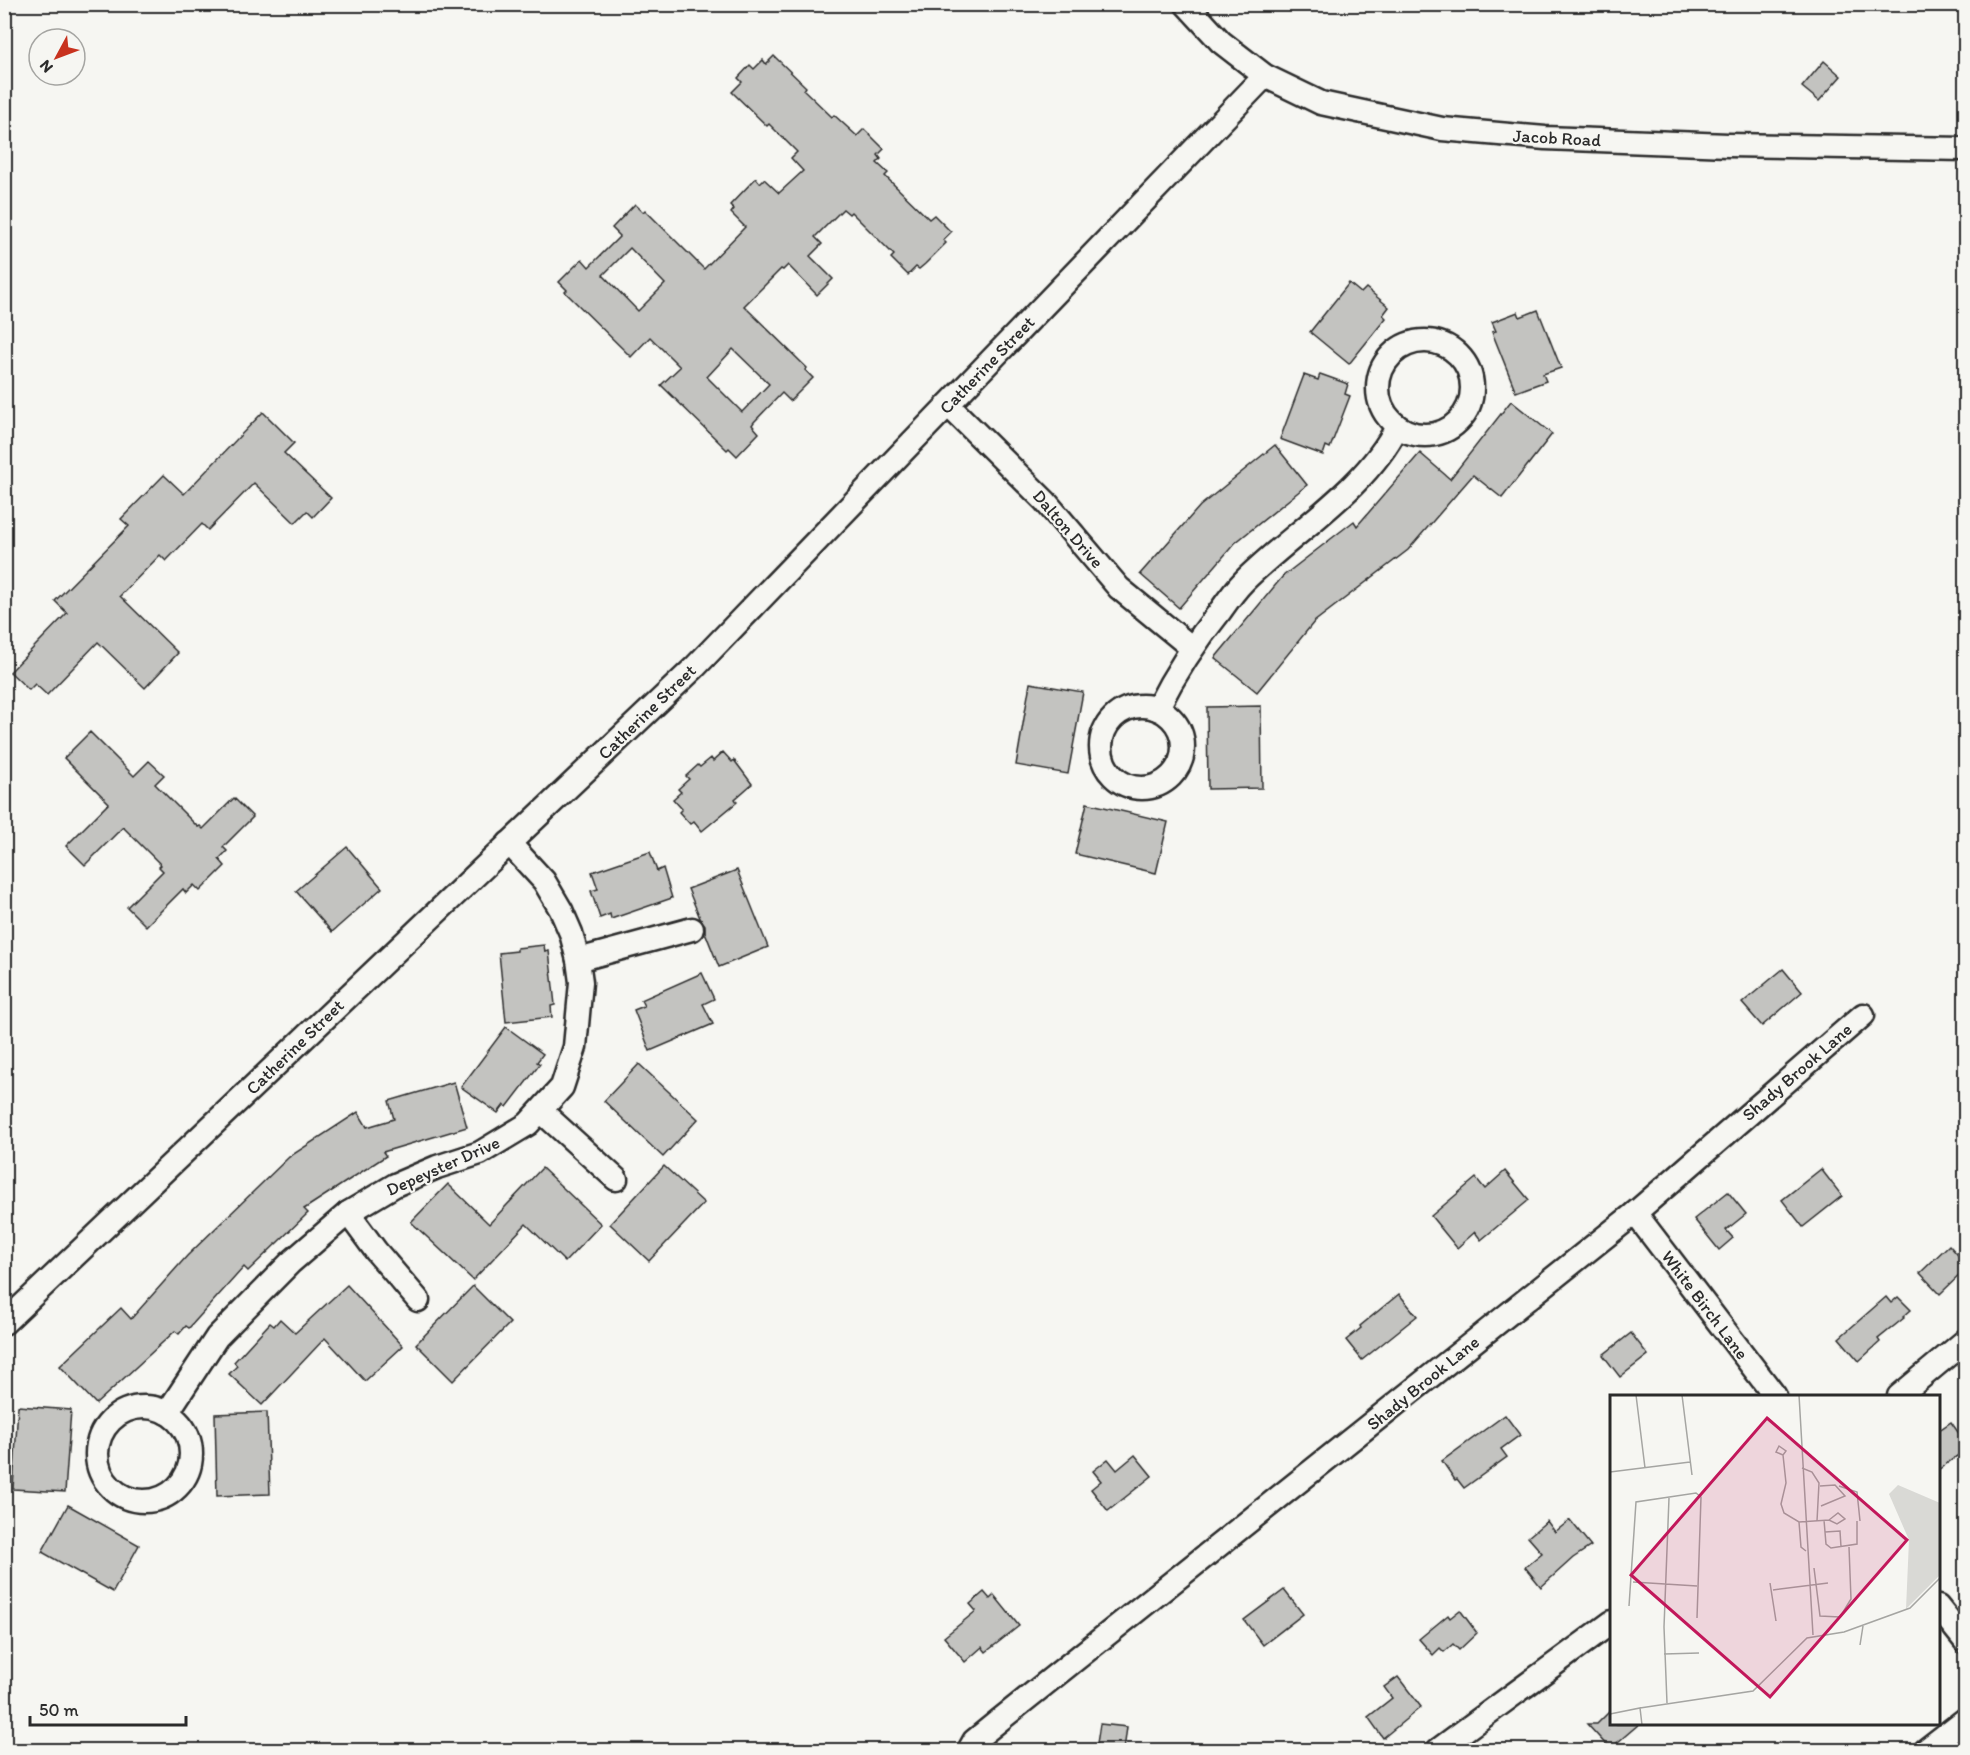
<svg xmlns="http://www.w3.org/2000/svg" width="1970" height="1755" viewBox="0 0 1970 1755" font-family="Itim,sans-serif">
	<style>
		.building { fill: #c3c3c0; stroke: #2b2b2b; stroke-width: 1.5; fill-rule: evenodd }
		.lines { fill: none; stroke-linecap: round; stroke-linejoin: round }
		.minor-casing { stroke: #2b2b2b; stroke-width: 27 }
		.minor { stroke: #f6f6f2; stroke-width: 22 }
		.labels { text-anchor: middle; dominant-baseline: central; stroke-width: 4.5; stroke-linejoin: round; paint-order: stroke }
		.street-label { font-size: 18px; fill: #2b2b2b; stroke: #f6f6f2 }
		.inset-road { fill: none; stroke: #a5a5a2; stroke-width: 1.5 }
		.view { fill: #c2185b; fill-opacity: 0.15; stroke: #c2185b; stroke-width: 3 }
		.inset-edge { fill: none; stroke: #2b2b2b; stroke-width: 3 }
	</style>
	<rect width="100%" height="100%" fill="#f6f6f2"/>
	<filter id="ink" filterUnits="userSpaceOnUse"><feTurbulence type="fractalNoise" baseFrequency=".0167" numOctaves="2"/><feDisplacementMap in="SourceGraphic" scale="12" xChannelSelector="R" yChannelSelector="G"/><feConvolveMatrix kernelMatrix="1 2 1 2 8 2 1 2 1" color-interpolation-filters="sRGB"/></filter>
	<g filter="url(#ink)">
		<g class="building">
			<path d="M 774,56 L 806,87 L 804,90 L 832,117 L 834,115 L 857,136 L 864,129 L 884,149 L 878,155 L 881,159 L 877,163 L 888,173 L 885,176 L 929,219 L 934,215 L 951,232 L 943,240 L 946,243 L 925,264 L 919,269 L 916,267 L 908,275 L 891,258 L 894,255 L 851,212 L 849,214 L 843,209 L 815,237 L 822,244 L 810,256 L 833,279 L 817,295 L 788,265 L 783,270 L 781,269 L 744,306 L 807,368 L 805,370 L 813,378 L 790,401 L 782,393 L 754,422 L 752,425 L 759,433 L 737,456 L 729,448 L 727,450 L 661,385 L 680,367 L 650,337 L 631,357 L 565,292 L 567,290 L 559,282 L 582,259 L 589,267 L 620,236 L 612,228 L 635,204 L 643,212 L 645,210 L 704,269 L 745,227 L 731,213 L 734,209 L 730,205 L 756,178 L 760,183 L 764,179 L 779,193 L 803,171 L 791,158 L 797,152 L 769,124 L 767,126 L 732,92 L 742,82 L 738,78 L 750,65 L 754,69 L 763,60 L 766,64 ZM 630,248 L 665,284 L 638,311 L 603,275 ZM 733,349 L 769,384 L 742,412 L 707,377 Z"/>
			<polygon points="1824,61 1841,76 1819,101 1802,87"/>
			<polygon points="1349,283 1361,293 1366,288 1389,307 1383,315 1386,318 1349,364 1310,332"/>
			<polygon points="1538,310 1561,368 1543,374 1546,381 1516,392 1492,332 1496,331 1492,322 1518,312 1520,317"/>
			<polygon points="1320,374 1348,384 1345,394 1350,396 1330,448 1326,446 1323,455 1280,439 1304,375 1318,380"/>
			<polygon points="1511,401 1552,434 1502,498 1473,475 1408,550 1314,622 1257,692 1215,658 1283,576 1354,521 1357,526 1420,453 1450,479"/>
			<polygon points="263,412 294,443 284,453 331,498 313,517 307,511 295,523 254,483 208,530 202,524 166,561 160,555 120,596 178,653 145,688 98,642 47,695 35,684 29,690 10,672 67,613 55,601 129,526 121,519 164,475 184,494"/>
			<polygon points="1275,445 1307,485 1235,543 1179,608 1140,574 1200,506"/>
			<polygon points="1030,683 1083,692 1068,774 1016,765"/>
			<polygon points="1261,706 1262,788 1208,789 1207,707"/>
			<polygon points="90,732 134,776 149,761 164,775 155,784 198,827 200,826 203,829 234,798 253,817 223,847 227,851 219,859 225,866 200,891 194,885 186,893 183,889 146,926 127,907 163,871 159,867 161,865 123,827 85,865 66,846 109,803 64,758"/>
			<polygon points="723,752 732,762 734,760 752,784 735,799 737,802 702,831 694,821 690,824 679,812 682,809 673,799 681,792 678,789 689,779 686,776 698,765 700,767 711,758 713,761"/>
			<polygon points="1087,803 1168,822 1156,873 1075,854"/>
			<polygon points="347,847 382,888 332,932 296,891"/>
			<polygon points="650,852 657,871 663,868 672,898 611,919 610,914 600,918 591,891 598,889 592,872"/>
			<polygon points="737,870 768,947 719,967 705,932 705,925 700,918 688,889"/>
			<polygon points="544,945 545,952 549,951 555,1005 551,1006 552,1017 506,1022 499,953 517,951 517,948"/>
			<polygon points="1783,969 1802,992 1762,1026 1742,1003"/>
			<polygon points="702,973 714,999 703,1004 713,1024 650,1051 634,1010 644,1006 641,1000"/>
			<polygon points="506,1027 543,1054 537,1062 540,1064 507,1107 504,1105 498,1113 461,1087"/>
			<polygon points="639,1064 698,1119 663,1157 604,1101"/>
			<polygon points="454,1082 467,1127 383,1152 386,1156 304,1209 308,1213 248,1271 244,1267 189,1328 186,1326 179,1334 175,1331 96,1404 60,1366 121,1308 131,1319 187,1256 289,1157 358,1112 367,1127 394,1119 389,1101"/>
			<polygon points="664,1166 704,1203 649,1261 610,1224"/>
			<polygon points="542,1168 601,1224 565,1262 526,1224 473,1280 411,1222 448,1184 489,1224"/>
			<polygon points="1821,1169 1842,1196 1803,1227 1782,1200"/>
			<polygon points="1505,1171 1529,1200 1481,1240 1475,1232 1457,1248 1431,1216 1476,1178 1485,1189"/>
			<polygon points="1728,1192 1746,1214 1726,1230 1733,1238 1719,1250 1694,1219"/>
			<polygon points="1949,1245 1965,1263 1965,1270 1940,1294 1920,1273"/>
			<polygon points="347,1285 403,1346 365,1381 325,1338 262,1405 229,1374 237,1366 234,1362 270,1323 274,1326 280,1319 295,1333"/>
			<polygon points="473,1286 510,1323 453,1381 416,1344"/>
			<polygon points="1399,1294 1417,1316 1362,1360 1346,1340 1361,1328 1360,1326"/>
			<polygon points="1886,1297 1891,1303 1898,1297 1911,1310 1903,1317 1904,1318 1878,1339 1880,1342 1859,1361 1839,1338"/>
			<polygon points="1631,1333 1648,1355 1620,1377 1603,1355"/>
			<polygon points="18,1406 71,1410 65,1492 13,1489"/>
			<polygon points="267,1412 270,1494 217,1496 215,1414"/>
			<polygon points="1505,1415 1520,1435 1501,1449 1507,1457 1464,1488 1457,1479 1455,1480 1442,1461"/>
			<polygon points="1951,1422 1965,1442 1965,1450 1938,1470 1938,1431"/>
			<polygon points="1135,1455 1152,1476 1108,1511 1091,1489 1101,1481 1093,1471 1108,1459 1117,1470"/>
			<polygon points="68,1505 139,1545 113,1592 42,1552"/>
			<polygon points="1570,1520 1591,1546 1573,1558 1541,1587 1525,1567 1542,1553 1528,1537 1547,1521 1555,1532"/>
			<polygon points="1284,1590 1303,1614 1263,1645 1244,1620"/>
			<polygon points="984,1592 990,1599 994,1595 1019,1626 986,1652 982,1647 965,1662 944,1637 976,1611 970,1604"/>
			<polygon points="1460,1610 1477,1633 1459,1650 1453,1644 1444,1652 1440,1648 1433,1655 1419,1639 1448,1615 1450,1618"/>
			<polygon points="1398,1677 1421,1707 1383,1738 1368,1717 1392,1698 1384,1687"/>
			<polygon points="1611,1710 1611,1724 1639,1724 1611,1748 1611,1750 1587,1724 1597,1724"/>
			<polygon points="1100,1724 1127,1727 1124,1750 1096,1750"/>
		</g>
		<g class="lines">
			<defs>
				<g id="minor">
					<polyline points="1186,4 1221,42 1265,76 1321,103 1442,129 1545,138 1728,145 1966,149"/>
					<circle cx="1425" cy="388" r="47"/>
					<polyline points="948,405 1045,501 1119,588 1192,648"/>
					<circle cx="1142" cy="747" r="41"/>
					<path d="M 1157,709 C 1175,673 1196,641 1221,610 C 1228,600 1235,590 1244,581 C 1292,533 1366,489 1397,427"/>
					<polyline points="578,960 692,929"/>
					<polyline points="541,1111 616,1179"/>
					<polyline points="348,1213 376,1251 418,1300"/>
					<polyline points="1635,1213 1775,1396"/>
					<polyline points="4,1323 695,667 1265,76"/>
					<polyline points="1899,1396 1966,1340"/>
					<circle cx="144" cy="1454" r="47"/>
					<polyline points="167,1413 217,1337 290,1263 348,1213 395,1185 437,1167 480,1153 528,1124 562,1087 575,1047 581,982 578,960 571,933 561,910 544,881 509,843"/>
					<polyline points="1938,1607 1966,1642"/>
					<polyline points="969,1750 974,1741 1001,1719 1635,1213 1863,1015"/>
					<polyline points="1438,1750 1612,1622"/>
					<polyline points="1926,1750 1966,1719"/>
				</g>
			</defs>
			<use href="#minor" class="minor-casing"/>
			<use href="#minor" class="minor"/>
		</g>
	</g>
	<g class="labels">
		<g class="street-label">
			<text transform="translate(1557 138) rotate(3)">Jacob Road</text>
			<text transform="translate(987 365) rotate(-46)">Catherine Street</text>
			<text transform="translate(1068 529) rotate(49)">Dalton Drive</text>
			<text transform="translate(647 712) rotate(-44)">Catherine Street</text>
			<text transform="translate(295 1047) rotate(-44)">Catherine Street</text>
			<text transform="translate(1797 1072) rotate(-41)">Shady Brook Lane</text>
			<text transform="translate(443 1166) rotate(-24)">Depeyster Drive</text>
			<text transform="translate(1705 1305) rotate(53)">White Birch Lane</text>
			<text transform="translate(1423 1383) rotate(-39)">Shady Brook Lane</text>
		</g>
	</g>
	<g transform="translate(1610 1395)">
		<rect width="330" height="330" fill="#f6f6f2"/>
		<path d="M 288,90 L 330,108 L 330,180 L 296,214 L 299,145 L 279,99 Z" fill="#d9d9d5"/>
		<path class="inset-road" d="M 26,0 L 35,73M 72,0 L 82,80M 189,0 L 203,240M 173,60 L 166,57 L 169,51 L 176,56 L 173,60 L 176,88 L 171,109 L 174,118 L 189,127 L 219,125 L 227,129 L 235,124 L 228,118 L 219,125M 192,73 L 202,77 L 209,88 L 207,126M 0,77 L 80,67M 210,91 L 225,90 L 235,101 L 211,111M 229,91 L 247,97 L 250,126M 214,125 L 216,149 L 221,153 L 247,149 L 247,126M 189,127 L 191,152 L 196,156M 215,137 L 230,136 L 231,152M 204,173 L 210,221 L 230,222 L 241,204 L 239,152M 23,187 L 87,191M 160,188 L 166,226M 163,195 L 218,188M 19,211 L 26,107 L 86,98 L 91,102 L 87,223M 250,250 L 253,231M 54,259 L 89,258M 57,308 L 54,232 L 59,103M 30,313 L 143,296 L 197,243 L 234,237 L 300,213 L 330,183M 0,319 L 30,313 L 32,330"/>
		<path class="view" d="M 157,23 L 297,145 L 160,302 L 21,180 Z"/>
		<rect width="330" height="330" class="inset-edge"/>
	</g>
	<rect width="1970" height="1755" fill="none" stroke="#f6f6f2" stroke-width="24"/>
	<rect x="12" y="12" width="1946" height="1731" fill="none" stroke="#2b2b2b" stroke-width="2" filter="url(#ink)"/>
	<g transform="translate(57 57) rotate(229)"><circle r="28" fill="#f6f6f2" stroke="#a5a5a2" stroke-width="1.5"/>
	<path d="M0-4.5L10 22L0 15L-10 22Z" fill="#c8321e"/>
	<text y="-9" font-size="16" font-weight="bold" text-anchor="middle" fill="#2b2b2b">N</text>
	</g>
	<path d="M30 1716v9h156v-9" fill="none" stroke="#2b2b2b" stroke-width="3"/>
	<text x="39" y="1716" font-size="18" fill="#2b2b2b" stroke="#f6f6f2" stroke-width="4.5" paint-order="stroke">50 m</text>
</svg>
